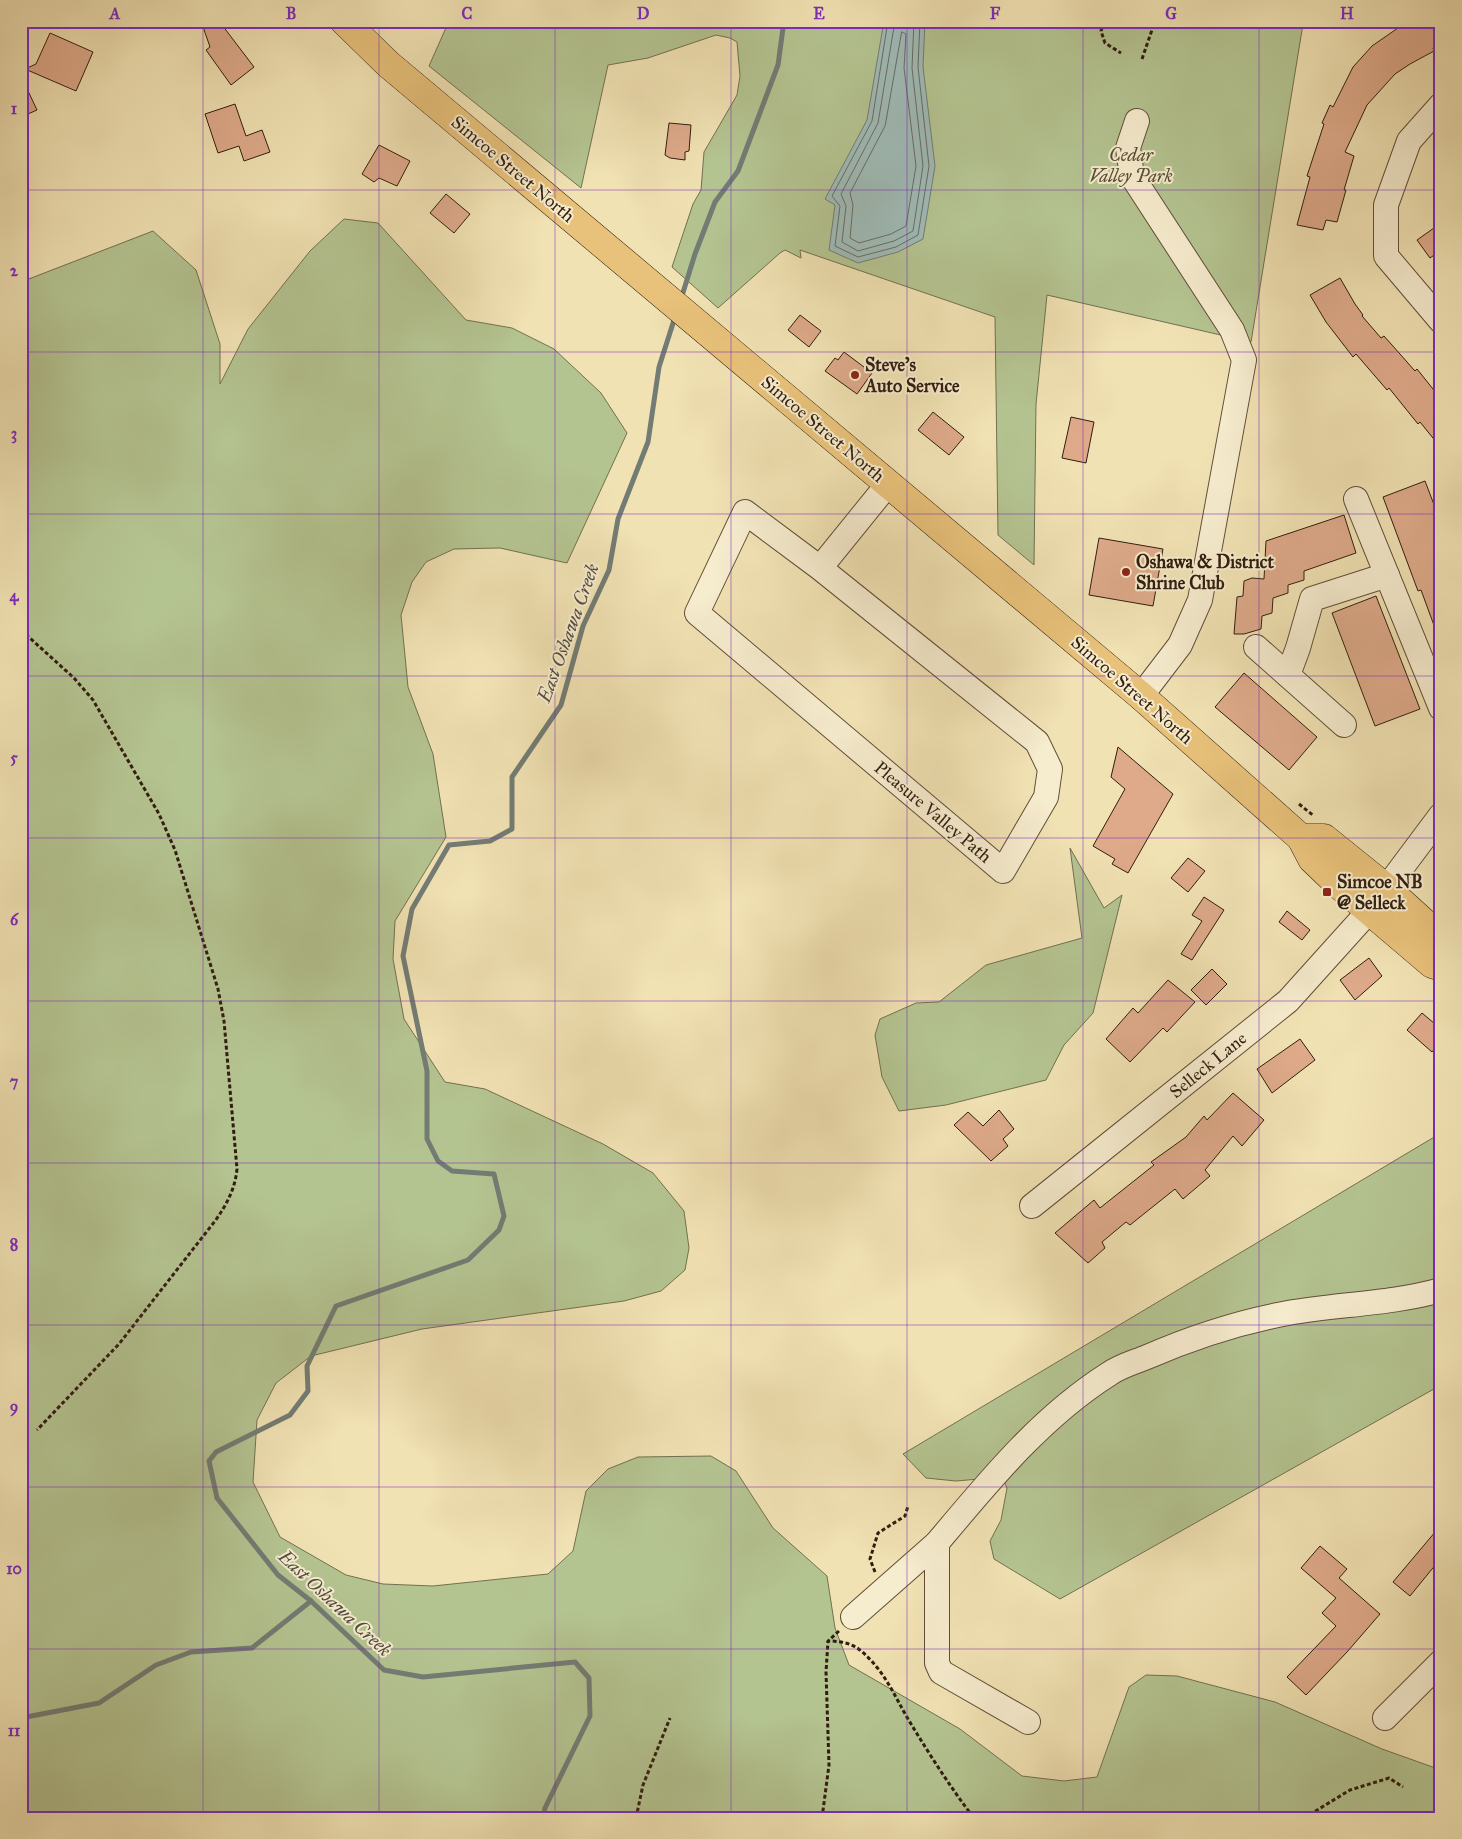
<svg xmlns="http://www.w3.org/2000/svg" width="1462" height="1839" viewBox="0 0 1462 1839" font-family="'IM FELL Great Primer',serif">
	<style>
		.green { fill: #b4c491; stroke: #727050 }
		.water { fill: #9fbbb7; stroke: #737c74 }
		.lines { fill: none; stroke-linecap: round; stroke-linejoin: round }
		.shore { stroke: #686c63; stroke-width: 1 }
		.stream { stroke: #737c74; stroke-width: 5 }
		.building { fill: #deaa8a; stroke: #311d0f }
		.minor-casing { stroke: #614e38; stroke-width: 26 }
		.major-casing { stroke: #311d0f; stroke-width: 29 }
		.path { stroke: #311d0f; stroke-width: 3; stroke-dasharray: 4 2.5; stroke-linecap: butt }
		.minor { stroke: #f6ecce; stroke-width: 24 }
		.major { stroke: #e8c17a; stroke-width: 28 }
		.grid { fill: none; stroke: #7b2cbf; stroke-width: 1; stroke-opacity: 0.55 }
		.poi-dot { fill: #8f2418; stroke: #f6ecce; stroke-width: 2 }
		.labels { text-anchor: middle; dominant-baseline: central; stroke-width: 4; stroke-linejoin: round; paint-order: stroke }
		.park-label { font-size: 18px; font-style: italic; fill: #584f36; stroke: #f6ecce }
		.street-label { font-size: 18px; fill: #311d0f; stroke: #f6ecce }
		.poi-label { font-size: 18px; font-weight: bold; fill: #311d0f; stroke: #f6ecce; text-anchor: start }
		.water-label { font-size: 19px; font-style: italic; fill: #524c41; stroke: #f6ecce }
		.neatline { fill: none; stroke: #7b2cbf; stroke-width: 2 }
		.grid-label { font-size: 16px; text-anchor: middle; font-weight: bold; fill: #7b2cbf }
	</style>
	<rect width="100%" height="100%" fill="#f1e2b3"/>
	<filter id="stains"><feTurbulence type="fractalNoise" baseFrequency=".004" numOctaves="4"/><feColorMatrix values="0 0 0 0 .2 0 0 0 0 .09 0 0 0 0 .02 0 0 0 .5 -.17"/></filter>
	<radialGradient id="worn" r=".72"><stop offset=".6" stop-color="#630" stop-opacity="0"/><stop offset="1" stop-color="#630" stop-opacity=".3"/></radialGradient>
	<g class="green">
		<polygon points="449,21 1310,21 1303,24 1251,342 1047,295 1036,404 1034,565 998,535 995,317 800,250 801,258 785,250 780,253 718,308 672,267 693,204 701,190 704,152 737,95 740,76 737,42 730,38 716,35 648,58 608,65 581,188 429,66"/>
		<polygon points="344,219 378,223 466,320 512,328 554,349 601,393 627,433 567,563 500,548 454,549 426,562 412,582 401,615 408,687 433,754 446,837 395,921 393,959 404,1019 445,1082 485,1089 603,1144 653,1173 684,1211 689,1248 685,1270 661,1291 624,1301 422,1329 311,1356 276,1383 257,1420 253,1482 280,1537 346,1575 383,1584 433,1586 548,1574 573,1551 586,1491 608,1469 638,1457 711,1456 736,1471 773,1528 827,1576 835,1628 849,1665 960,1729 1022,1776 1064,1781 1097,1777 1129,1687 1146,1675 1177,1676 1275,1702 1382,1749 1441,1770 1441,1818 21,1818 21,282 153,231 196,270 220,344 220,384 248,329 310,251"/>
		<polygon points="1070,848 1104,908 1122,895 1093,1013 1064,1045 1046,1080 946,1105 899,1111 882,1077 875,1035 880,1019 916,1003 939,1002 986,965 1082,938"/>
		<polygon points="1441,1133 1441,1385 1060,1599 994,1559 990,1541 1001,1520 1007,1488 1002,1477 956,1481 926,1478 903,1454"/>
	</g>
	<polygon class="water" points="884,21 925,21 923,67 935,166 923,239 898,252 858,263 829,250 835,205 825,199 867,120"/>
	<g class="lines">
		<g class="shore">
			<polyline points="888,21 872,121 832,196 840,206 835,246 858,257 896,247 918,235 929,166 918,67 920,21"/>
			<polyline points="895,21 878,123 841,194 846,206 842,242 858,251 894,241 913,231 923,166 912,68 914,21"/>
			<polygon points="902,32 906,34 904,68 916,166 906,226 891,234 859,243 850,238 853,205 850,193 885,126"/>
		</g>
		<g class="stream">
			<polyline points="681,299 695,254 715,202 738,171 778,65 784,21"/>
			<polyline points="21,1718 99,1703 156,1665 191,1652 252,1648 311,1601"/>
			<polyline points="543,1818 545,1808 590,1716 589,1678 575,1662 423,1677 384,1670 311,1601 278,1575 217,1498 209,1461 216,1452 290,1415 308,1391 307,1366 336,1306 468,1260 499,1230 504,1216 494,1174 452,1171 438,1161 427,1139 427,1071 403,956 412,909 449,845 490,841 512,829 512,777 561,705 583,626 609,570 618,519 648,442 659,367 675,317"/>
		</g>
	</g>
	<g class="building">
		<polygon points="201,21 219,21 254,67 231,85 206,50 210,47"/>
		<polygon points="1408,21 1441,21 1441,44 1433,48 1434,51 1410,64 1395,74 1367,105 1345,152 1354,156 1344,190 1346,190 1337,222 1326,220 1323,230 1297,225 1310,177 1307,176 1324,124 1322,123 1330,105 1333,107 1353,67 1372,46"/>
		<polygon points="50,33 93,52 76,91 25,69 36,64"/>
		<polygon points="21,76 37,110 21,117"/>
		<polygon points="235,104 246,136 262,130 270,152 244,161 239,146 218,153 205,114"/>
		<polygon points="669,123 691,125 689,151 685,152 685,160 670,158 665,155"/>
		<polygon points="379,145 410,161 397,186 379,178 374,182 362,174"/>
		<polygon points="446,194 470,214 454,233 430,213"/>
		<polygon points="1441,223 1441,250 1430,258 1417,240"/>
		<polygon points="1340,278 1355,304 1363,315 1362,316 1381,338 1384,336 1415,371 1417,369 1441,399 1441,448 1420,422 1418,424 1389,388 1387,390 1356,354 1353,357 1326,322 1310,295"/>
		<polygon points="800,315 821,331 809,347 788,330"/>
		<polygon points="844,352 872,373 857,394 825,371 835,358 838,360"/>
		<polygon points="933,412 964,437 949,455 918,430"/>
		<polygon points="1071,417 1094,422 1086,463 1062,458"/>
		<polygon points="1425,481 1441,523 1441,639 1439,639 1421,590 1418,591 1383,497"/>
		<polygon points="1344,515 1356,553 1304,571 1304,580 1288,585 1288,593 1273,598 1272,613 1262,616 1261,629 1244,634 1234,634 1237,597 1243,596 1244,581 1252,578 1264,579 1266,541"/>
		<polygon points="1099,538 1163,549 1153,606 1089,595"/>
		<polygon points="1376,596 1420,709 1375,726 1332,613"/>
		<polygon points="1244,673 1317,737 1289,770 1215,707"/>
		<polygon points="1118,747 1173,794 1128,873 1112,864 1115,859 1093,846 1125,789 1111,777"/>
		<polygon points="1188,858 1205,871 1188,892 1171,878"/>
		<polygon points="1204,897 1224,910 1192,960 1181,954 1202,921 1192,915"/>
		<polygon points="1287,911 1310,930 1302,940 1279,922"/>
		<polygon points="1369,958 1382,976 1355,1000 1340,980"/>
		<polygon points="1212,969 1227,984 1206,1005 1191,990"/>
		<polygon points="1168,980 1195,1002 1167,1032 1163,1028 1130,1062 1106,1039 1133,1008 1138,1013"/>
		<polygon points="1422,1013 1441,1029 1441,1041 1432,1052 1407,1030"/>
		<polygon points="1300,1039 1315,1060 1272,1093 1257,1069"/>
		<polygon points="1233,1093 1264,1120 1242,1146 1233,1136 1205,1170 1210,1176 1183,1199 1175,1189 1130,1225 1126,1222 1102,1242 1105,1248 1088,1263 1055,1233 1094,1200 1100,1208 1154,1165 1151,1162 1186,1137 1204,1116 1207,1120"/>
		<polygon points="999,1110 1014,1129 1003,1139 1008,1146 991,1161 954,1125 968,1112 983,1126"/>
		<polygon points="1441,1525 1441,1558 1410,1596 1393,1582"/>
		<polygon points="1320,1546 1347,1569 1339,1578 1380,1614 1347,1652 1306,1695 1287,1677 1336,1626 1322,1613 1336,1598 1301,1568"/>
	</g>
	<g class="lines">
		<defs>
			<g id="minor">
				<polyline points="1441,105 1409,141 1386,205 1386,256 1441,321"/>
				<polyline points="1137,121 1128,148 1132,176 1232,330 1244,360 1200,600 1180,645 1141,696"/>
				<polyline points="1356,499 1441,708"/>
				<polyline points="820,568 1037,742 1050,769 1046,797 1003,871 697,613 745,512 820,568 888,484"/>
				<polyline points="1256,647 1344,725"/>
				<polyline points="1288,675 1298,648 1312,599 1387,575"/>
				<polyline points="1032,1206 1288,1001 1370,910 1441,815"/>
				<path d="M 937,1543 C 989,1481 1041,1417 1109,1374 C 1120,1366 1135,1362 1147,1357 C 1193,1337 1239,1322 1288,1313 C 1338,1304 1391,1304 1441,1290"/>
				<polyline points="853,1617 937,1543 937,1663 941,1672 1028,1722"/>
				<polyline points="1385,1718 1441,1662"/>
			</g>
			<g id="major">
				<polyline points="344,21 388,64 1141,696 1301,838 1312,859 1339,885 1432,964 1441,967"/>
				<polyline points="1301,838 1324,838 1386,888 1441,938"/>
			</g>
		</defs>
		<use href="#minor" class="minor-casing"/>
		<use href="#major" class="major-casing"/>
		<g class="path">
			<polyline points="1104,21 1101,31 1105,43 1121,53"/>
			<polyline points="1142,59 1155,21"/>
			<path d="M 21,630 L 74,678 L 93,700 L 159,814 L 175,850 L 218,989 L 224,1021 L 237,1169 C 235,1189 227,1204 215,1221 L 119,1344 L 37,1430"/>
			<polyline points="1299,804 1314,816"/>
			<polyline points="875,1572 870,1559 878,1533 905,1516 908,1506"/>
			<path d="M 839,1631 L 828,1641 C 840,1641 851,1643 860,1650 C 884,1670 893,1693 908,1719 C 928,1752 950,1787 974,1818"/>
			<polyline points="636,1818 643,1785 670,1718"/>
			<polyline points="822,1818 829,1765 826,1672 828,1641"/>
			<polyline points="1304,1818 1350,1790 1389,1778 1403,1787"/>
		</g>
		<use href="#minor" class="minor"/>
		<use href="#major" class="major"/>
	</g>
	<path class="grid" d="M 203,21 L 203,1818M 379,21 L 379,1818M 555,21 L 555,1818M 731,21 L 731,1818M 907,21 L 907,1818M 1083,21 L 1083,1818M 1259,21 L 1259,1818M 21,190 L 1441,190M 21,352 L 1441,352M 21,514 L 1441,514M 21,676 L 1441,676M 21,838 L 1441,838M 21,1001 L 1441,1001M 21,1163 L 1441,1163M 21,1325 L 1441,1325M 21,1487 L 1441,1487M 21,1649 L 1441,1649"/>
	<g class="poi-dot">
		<circle cx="855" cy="375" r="5"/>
		<circle cx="1126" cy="572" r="5"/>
		<rect x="1322" y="887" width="10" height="10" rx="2.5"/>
	</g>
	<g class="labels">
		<g class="park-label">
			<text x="1131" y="155">Cedar<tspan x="1131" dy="21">Valley Park</tspan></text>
		</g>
		<g class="street-label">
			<text transform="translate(513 169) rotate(40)">Simcoe Street North</text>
			<text transform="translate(823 429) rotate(40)">Simcoe Street North</text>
			<text transform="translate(1132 690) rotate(41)">Simcoe Street North</text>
			<text transform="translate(933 812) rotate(40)">Pleasure Valley Path</text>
			<text transform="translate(1208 1065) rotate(-39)">Selleck Lane</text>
		</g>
		<g class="poi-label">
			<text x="865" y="365">Steve's<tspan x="865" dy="21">Auto Service</tspan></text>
			<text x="1136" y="562">Oshawa &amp; District<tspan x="1136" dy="21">Shrine Club</tspan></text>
			<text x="1337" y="882">Simcoe NB<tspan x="1337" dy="21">@ Selleck</tspan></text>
		</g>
		<g class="water-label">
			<text transform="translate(568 633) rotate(-70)">East Oshawa Creek</text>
			<text transform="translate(335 1603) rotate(43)">East Oshawa Creek</text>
		</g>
	</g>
	<rect width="1462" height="1839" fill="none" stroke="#f1e2b3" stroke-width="55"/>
	<rect x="28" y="28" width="1406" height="1784" class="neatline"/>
	<g class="grid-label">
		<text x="115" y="19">A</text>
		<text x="291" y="19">B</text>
		<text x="467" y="19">C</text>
		<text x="643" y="19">D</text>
		<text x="819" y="19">E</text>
		<text x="995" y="19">F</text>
		<text x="1171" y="19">G</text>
		<text x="1347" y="19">H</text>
		<text x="14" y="114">1</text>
		<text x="14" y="276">2</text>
		<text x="14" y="439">3</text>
		<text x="14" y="601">4</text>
		<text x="14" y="763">5</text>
		<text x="14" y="925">6</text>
		<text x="14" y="1087">7</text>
		<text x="14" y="1250">8</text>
		<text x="14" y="1412">9</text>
		<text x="14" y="1574">10</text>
		<text x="14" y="1736">11</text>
	</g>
	<rect width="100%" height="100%" filter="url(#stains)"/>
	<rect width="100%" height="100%" fill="url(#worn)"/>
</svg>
